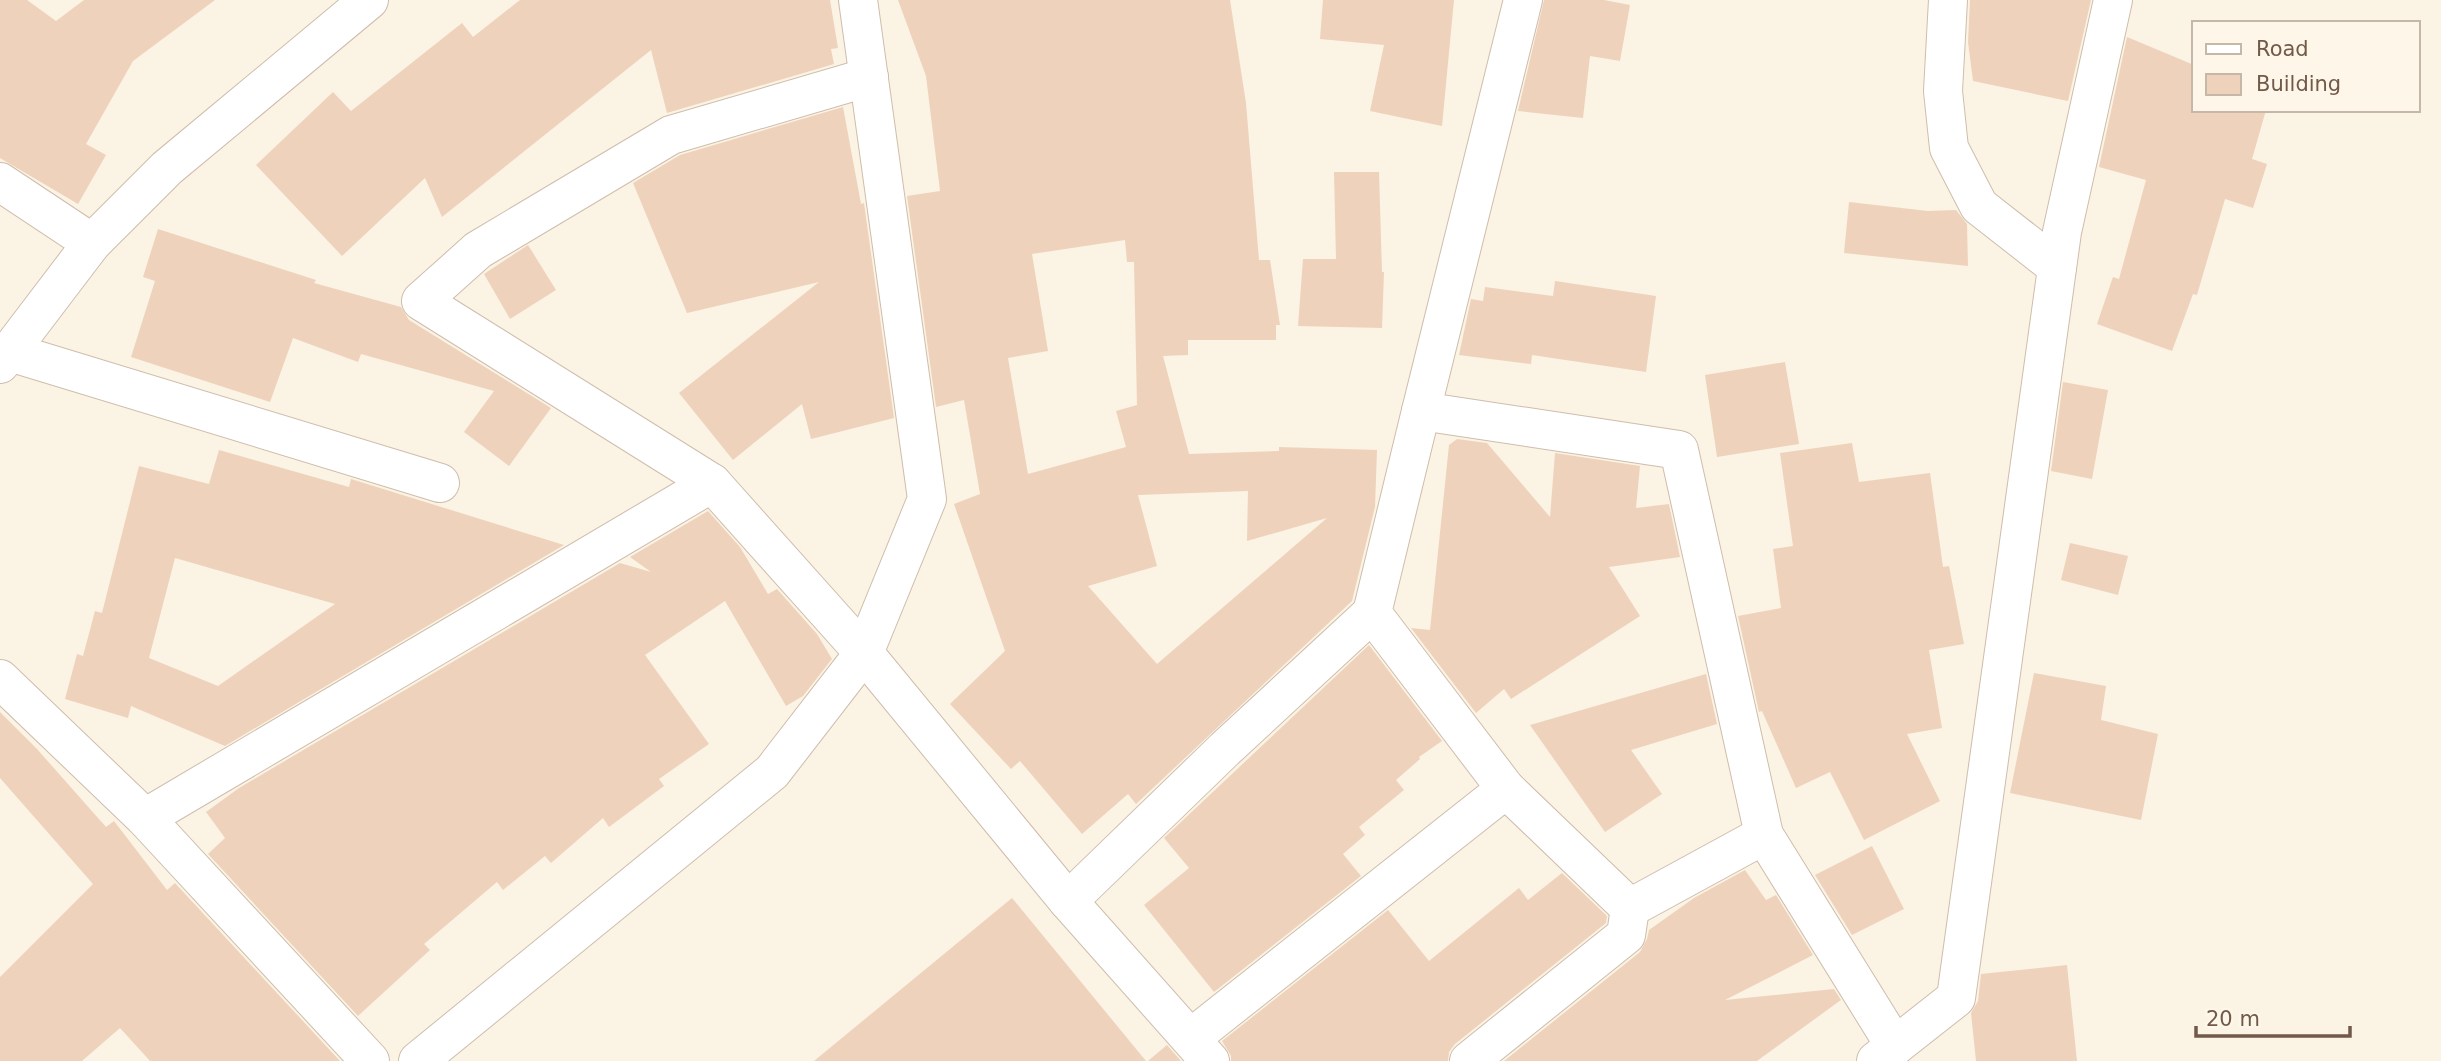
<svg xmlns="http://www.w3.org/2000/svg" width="2441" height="1061" viewBox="0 0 2441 1061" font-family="'DejaVu Sans',sans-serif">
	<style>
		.building { fill: #efd2bc; fill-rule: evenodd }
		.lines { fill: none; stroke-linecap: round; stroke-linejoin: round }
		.minor-casing { stroke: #cebdad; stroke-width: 40 }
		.minor { stroke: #fff; stroke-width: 38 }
	</style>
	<rect width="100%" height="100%" fill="#fbf3e3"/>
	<g class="building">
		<polygon points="0,0 27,0 56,21 84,0 215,0 133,61 86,144 106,155 78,204 0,158"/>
		<polygon points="520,0 830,0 838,48 831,49 834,64 667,113 651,50 442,217 425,178 342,256 256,165 333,92 351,111 462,23 473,37"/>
		<path d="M 898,0 L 1230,0 L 1246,103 L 1259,260 L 1270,260 L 1280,325 L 1276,325 L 1276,340 L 1188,340 L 1188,355 L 1163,356 L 1189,454 L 1279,451 L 1279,447 L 1377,450 L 1375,507 L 1352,601 L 1136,804 L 1128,794 L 1082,834 L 1020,761 L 1011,769 L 950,704 L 1005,651 L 954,504 L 980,494 L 964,400 L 936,407 L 907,196 L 940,191 L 926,76 ZM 1125,240 L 1127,262 L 1134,262 L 1137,405 L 1116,411 L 1126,447 L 1028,474 L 1008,358 L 1048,351 L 1032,254 ZM 1248,491 L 1247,541 L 1327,518 L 1157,664 L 1088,586 L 1157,566 L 1138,495 Z"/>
		<polygon points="1323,0 1454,0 1442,126 1370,111 1384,45 1320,39"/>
		<polygon points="1544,0 1604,0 1630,5 1620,61 1590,56 1583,118 1518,111"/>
		<polygon points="1970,0 2091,0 2068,101 1973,81 1968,42"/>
		<polygon points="2127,37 2194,65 2194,110 2266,110 2252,159 2267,164 2253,208 2225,199 2197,295 2193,294 2172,351 2097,324 2113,277 2119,279 2146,180 2099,167"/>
		<polygon points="843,107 861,204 864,203 894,418 811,439 802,404 733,460 679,393 819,282 687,313 633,183 680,155"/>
		<polygon points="1334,172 1379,172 1382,272 1384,272 1382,328 1298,326 1303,259 1336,259"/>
		<polygon points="1849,202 1928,211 1956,210 1967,224 1968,266 1844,253"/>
		<polygon points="158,229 316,280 314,283 401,307 409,320 551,408 509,466 464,432 494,391 361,354 358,362 293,338 270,402 131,357 155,281 143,277"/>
		<polygon points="528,245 556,290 510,319 484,274"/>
		<polygon points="1555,281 1656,296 1646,372 1532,355 1531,364 1459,355 1471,299 1483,301 1485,287 1553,296"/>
		<polygon points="1785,362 1799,444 1717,457 1705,375"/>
		<polygon points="2063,382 2108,390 2092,479 2051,471"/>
		<polygon points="1457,439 1487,443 1550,517 1555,453 1640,466 1636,508 1669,504 1680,557 1609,567 1640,616 1511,699 1504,689 1476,713 1411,628 1430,630 1449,445"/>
		<polygon points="1852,443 1859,482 1930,473 1943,567 1949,566 1964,644 1929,650 1942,728 1907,734 1940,801 1864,840 1830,772 1796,788 1762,711 1759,712 1738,616 1781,608 1773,549 1793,546 1780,453"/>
		<path d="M 219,450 L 349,487 L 351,479 L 564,545 L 225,746 L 131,706 L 128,718 L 65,699 L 77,654 L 83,656 L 95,611 L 102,613 L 139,466 L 209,484 ZM 175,558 L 335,604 L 218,686 L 149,658 Z"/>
		<polygon points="708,511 740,547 768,594 777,589 817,634 832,659 803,696 786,706 725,601 645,655 709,744 659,779 664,786 609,827 603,818 551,863 545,856 503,890 497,882 424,944 430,950 358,1016 208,854 225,838 206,812 239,788 620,563 651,572 630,557"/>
		<polygon points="2070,543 2128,556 2118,595 2061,580"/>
		<polygon points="1369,645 1442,741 1419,757 1420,759 1396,780 1404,790 1359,827 1365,835 1343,854 1361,876 1214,992 1144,905 1189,868 1164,838"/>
		<polygon points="2034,673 2106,686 2101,720 2158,734 2141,820 2010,793"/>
		<polygon points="1706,674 1717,724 1631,750 1662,794 1605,832 1530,725"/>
		<polygon points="0,712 37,749 106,827 114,821 167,890 175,883 340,1061 150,1061 120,1028 82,1061 0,1061 0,977 93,884 0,778"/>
		<polygon points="1872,846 1904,909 1852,935 1815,875"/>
		<polygon points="1745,870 1766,900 1776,895 1813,955 1725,1000 1834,989 1841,1000 1757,1061 1504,1061 1640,952 1647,939 1649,930 1694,898"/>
		<polygon points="1562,873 1607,916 1606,923 1455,1044 1449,1052 1448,1061 1231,1061 1231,1056 1222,1041 1388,910 1429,961 1519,888 1528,900"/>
		<polygon points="1012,898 1146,1061 814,1061"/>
		<polygon points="2067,965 2077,1061 1976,1061 1971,1013 1978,1001 1981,974"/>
		<polygon points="1167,1045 1181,1061 1148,1061"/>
	</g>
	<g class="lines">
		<defs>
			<g id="minor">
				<polyline points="858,0 927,499 864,653 1068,901 1210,1061"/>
				<polyline points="1523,0 1421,411 1679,450 1764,835 1895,1046"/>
				<polyline points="1948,0 1943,91 1949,148 1979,206 2057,267"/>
				<polyline points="0,182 92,243"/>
				<polyline points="10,352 440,483"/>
				<polyline points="0,364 92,243 167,168 369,0"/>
				<polyline points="1421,411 1372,613 1506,789 1630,908 1764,835"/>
				<polyline points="0,679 145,818 370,1061"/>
				<polyline points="145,818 712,483"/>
				<polyline points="1068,901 1225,749 1372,613"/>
				<polyline points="1191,1038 1506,789"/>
				<polyline points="418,1061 772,772 864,653 712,483 421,301 478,250 671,135 869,77"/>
				<polyline points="1469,1061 1626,935 1630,908"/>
				<polyline points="1876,1061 1956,998 2062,232 2113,0"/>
			</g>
		</defs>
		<use href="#minor" class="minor-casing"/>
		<use href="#minor" class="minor"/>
	</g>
	<rect x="2192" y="21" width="228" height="91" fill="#fef7e9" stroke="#c6b8a9" stroke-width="2"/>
	<rect x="2206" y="44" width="35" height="10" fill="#ffffff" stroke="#c6b8a9" stroke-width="2"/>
	<text x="2256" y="56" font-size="21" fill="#725a4a">Road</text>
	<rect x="2206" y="74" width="35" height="21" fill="#efd2bc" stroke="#c6b8a9" stroke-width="2"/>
	<text x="2256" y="91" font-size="21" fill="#725a4a">Building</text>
	<path d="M2196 1026v10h154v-10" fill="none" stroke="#725a4a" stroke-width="3.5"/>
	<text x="2206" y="1026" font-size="21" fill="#725a4a" stroke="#fef7e9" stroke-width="5" paint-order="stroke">20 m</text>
</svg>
